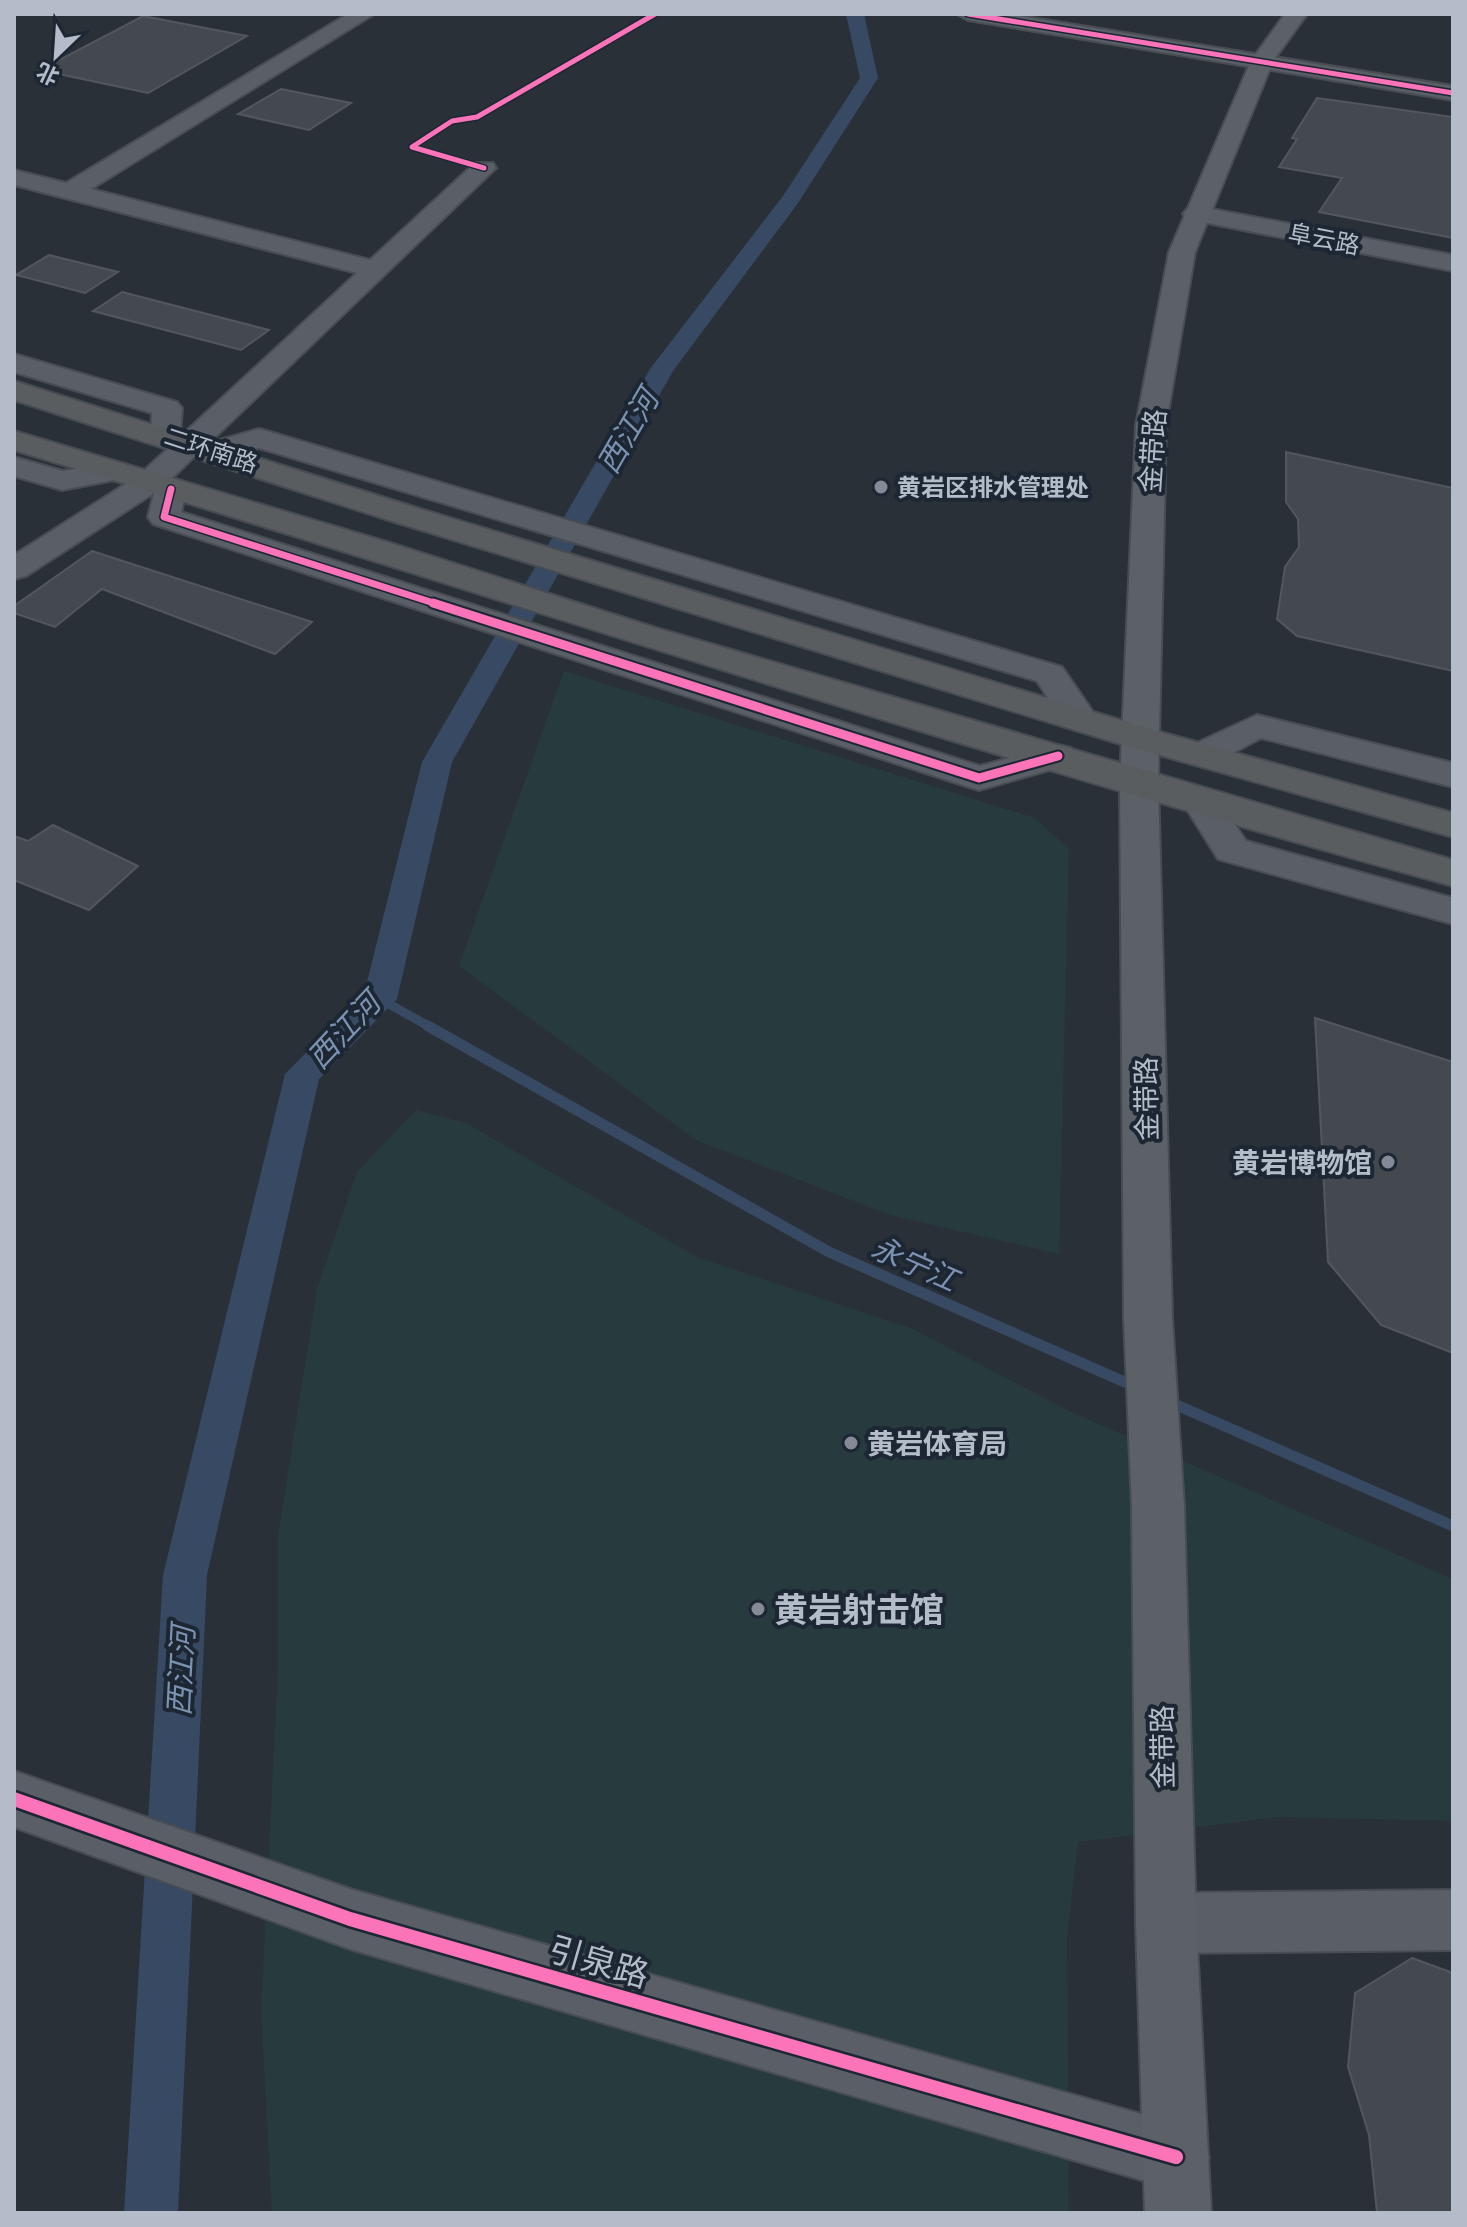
<svg xmlns="http://www.w3.org/2000/svg" width="1467" height="2227" viewBox="0 0 1467 2227" font-family="'PT Sans','Noto Sans SC',sans-serif">
	<style>
		.green { fill: #273a3e }
		.lines { fill: none; stroke-linecap: round; stroke-linejoin: round }
		.stream-far1 { stroke: #384963; stroke-width: 9 }
		.stream { stroke: #384963; stroke-width: 11 }
		.canal { fill: #384963; fill-rule: evenodd }
		.building { fill: #444950; stroke: #52575f; stroke-width: 2 }
		.minor-casing { stroke: #484c53; stroke-width: 4 }
		.major-casing { stroke: #484c55; stroke-width: 4 }
		.highway-casing { stroke: #474c53; stroke-width: 4 }
		.minor { fill: #5a5e66; fill-rule: evenodd }
		.major { fill: #5c6168; fill-rule: evenodd }
		.highway { fill: #5a5d60; fill-rule: evenodd }
		.cycleway-far3-casing { stroke: #1d2633; stroke-width: 8 }
		.cycleway-far2-casing { stroke: #1d2633; stroke-width: 10 }
		.cycleway-far1-casing { stroke: #1d2633; stroke-width: 13 }
		.cycleway-casing { stroke: #1d2633; stroke-width: 19 }
		.cycleway-far3 { stroke: #fb73b8; stroke-width: 5 }
		.cycleway-far2 { stroke: #fb73b8; stroke-width: 7 }
		.cycleway-far1 { stroke: #fb73b8; stroke-width: 9 }
		.cycleway { stroke: #fb73b8; stroke-width: 14 }
		.poi-dot { fill: #848b96; stroke: #1d2633; stroke-width: 3 }
		.labels { text-anchor: middle; dominant-baseline: central; stroke-width: 8; stroke-linejoin: round; paint-order: stroke }
		.far-street-label { font-size: 24px; fill: #b4bcc9; stroke: #1d2633 }
		.far-poi-label { font-size: 24px; font-weight: bold; fill: #b4bcc9; stroke: #1d2633; text-anchor: start }
		.street-label { font-size: 28px; fill: #b4bcc9; stroke: #1d2633 }
		.poi-label { font-size: 28px; font-weight: bold; fill: #b4bcc9; stroke: #1d2633; text-anchor: end }
		.water-label { font-size: 30px; font-style: italic; fill: #7c92b1; stroke: #1d2633 }
		.near-poi-label { font-size: 34px; font-weight: bold; fill: #b4bcc9; stroke: #1d2633; text-anchor: start }
		.near-street-label { font-size: 34px; fill: #b4bcc9; stroke: #1d2633 }
	</style>
	<rect width="100%" height="100%" fill="#2a3038"/>
	<g class="green">
		<polygon points="564,671 1035,818 1069,849 1059,1254 890,1215 696,1140 459,966"/>
		<polygon points="416,1110 466,1123 697,1257 913,1329 1071,1412 1453,1579 1453,1821 1278,1817 1078,1842 1067,1938 1069,2213 272,2213 261,2011 278,1669 278,1536 317,1289 357,1172"/>
	</g>
	<g class="lines">
		<polyline class="stream-far1" points="380,999 432,1028"/>
		<g class="stream">
			<polyline points="428,1026 829,1252 1136,1387"/>
			<polyline points="1165,1400 1453,1526"/>
		</g>
		<polygon class="canal" points="846,14 864,14 878,78 798,203 673,371 452,762 397,999 319,1079 207,1575 178,2213 124,2213 163,1575 285,1074 364,994 422,762 650,369 783,196 860,78"/>
	</g>
	<g class="building">
		<polygon points="143,16 247,36 148,93 40,70"/>
		<polygon points="281,89 351,103 309,130 238,114"/>
		<polygon points="1317,98 1453,117 1453,238 1319,212 1342,178 1279,167 1297,139 1292,138"/>
		<polygon points="49,255 118,272 85,293 16,275"/>
		<polygon points="122,292 269,330 241,350 93,311"/>
		<polygon points="1286,452 1453,488 1453,671 1297,636 1277,619 1285,567 1299,547 1298,519 1286,502"/>
		<polygon points="92,551 312,622 275,654 102,589 55,627 14,613 14,606"/>
		<polygon points="53,825 138,866 89,910 14,880 14,836 28,841"/>
		<polygon points="1315,1018 1453,1062 1453,1353 1381,1325 1328,1262"/>
		<polygon points="1412,1958 1453,1973 1453,2213 1377,2213 1369,2135 1348,2067 1355,1993"/>
	</g>
	<g class="lines">
		<defs>
			<g id="minor">
				<polygon points="348,14 374,14 91,189 370,260 475,163 493,163 496,168 209,443 259,429 270,432 1062,667 1097,718 1092,726 1079,729 1066,726 1037,681 259,448 215,460 204,457 200,451 170,480 182,482 187,489 181,512 980,766 1058,745 1071,748 1076,756 1071,764 979,790 966,786 153,524 148,517 154,493 26,576 14,579 14,555 138,476 174,443 155,442 151,436 152,413 14,372 14,354 177,402 182,408 180,437 357,273 14,185 14,170 66,183"/>
				<polygon points="957,14 1008,14 1453,86 1453,100 968,20"/>
				<polygon points="1196,206 1453,255 1453,271 1187,219 1183,214 1187,209"/>
				<polygon points="14,457 63,471 114,462 125,464 129,471 125,478 62,490 14,476"/>
				<polygon points="1257,715 1453,763 1453,787 1261,738 1214,763 1201,766 1188,763 1183,755 1188,747"/>
				<polygon points="1200,788 1213,792 1246,841 1453,898 1453,924 1218,859 1181,800 1187,792"/>
				<polygon points="14,1771 350,1889 1176,2124 1199,2134 1209,2157 1199,2180 1176,2190 350,1949 14,1827"/>
				<polygon points="1453,1890 1453,1950 1166,1953 1145,1944 1136,1923 1145,1902 1166,1893"/>
			</g>
			<polygon id="major" points="1285,14 1307,14 1273,61 1195,252 1166,425 1158,781 1172,1318 1184,1507 1196,1923 1211,2213 1145,2213 1136,1923 1132,1507 1124,1318 1120,781 1136,425 1169,252 1251,61"/>
			<g id="highway">
				<polygon points="14,381 417,508 1153,730 1453,813 1453,837 1127,746 395,522 14,400"/>
				<path d="M 14,431 L 387,542 L 656,628 L 1453,860 L 1453,886 C 969,754 494,595 14,450 Z"/>
			</g>
		</defs>
		<use href="#minor" class="minor-casing"/>
		<use href="#major" class="major-casing"/>
		<use href="#highway" class="highway-casing"/>
		<use href="#minor" class="minor"/>
		<use href="#major" class="major"/>
		<use href="#highway" class="highway"/>
		<defs>
			<g id="cycleway-far3">
				<polyline points="968,14 1453,93"/>
				<polyline points="484,168 412,147 452,121 477,117 655,14"/>
			</g>
			<polyline id="cycleway-far2" points="171,489 164,517 440,605"/>
			<polyline id="cycleway-far1" points="433,603 979,778 1058,756"/>
			<polyline id="cycleway" points="14,1799 350,1919 1176,2157"/>
		</defs>
		<use href="#cycleway-far3" class="cycleway-far3-casing"/>
		<use href="#cycleway-far2" class="cycleway-far2-casing"/>
		<use href="#cycleway-far1" class="cycleway-far1-casing"/>
		<use href="#cycleway" class="cycleway-casing"/>
		<use href="#cycleway-far3" class="cycleway-far3"/>
		<use href="#cycleway-far2" class="cycleway-far2"/>
		<use href="#cycleway-far1" class="cycleway-far1"/>
		<use href="#cycleway" class="cycleway"/>
	</g>
	<g class="poi-dot">
		<circle cx="881" cy="487" r="8"/>
		<circle cx="1388" cy="1162" r="8"/>
		<circle cx="851" cy="1443" r="8"/>
		<circle cx="758" cy="1609" r="8"/>
	</g>
	<g class="labels">
		<g class="far-street-label">
			<text transform="translate(1324 239) rotate(11)">阜云路</text>
			<text transform="translate(211 450) rotate(18)">二环南路</text>
		</g>
		<g class="far-poi-label">
			<text x="897" y="487">黄岩区排水管理处</text>
		</g>
		<g class="street-label">
			<text transform="translate(1152 451) rotate(-86)">金带路</text>
			<text transform="translate(1146 1099) rotate(-91)">金带路</text>
			<text transform="translate(1162 1747) rotate(-91)">金带路</text>
		</g>
		<g class="poi-label">
			<text x="1372" y="1162">黄岩博物馆</text>
			<text x="867" y="1443" text-anchor="start">黄岩体育局</text>
		</g>
		<g class="water-label">
			<text transform="translate(627 431) rotate(-60)">西江河</text>
			<text transform="translate(343 1030) rotate(-47)">西江河</text>
			<text transform="translate(915 1263) rotate(24)">永宁江</text>
			<text transform="translate(180 1671) rotate(-87)">西江河</text>
		</g>
		<g class="near-poi-label">
			<text x="774" y="1609">黄岩射击馆</text>
		</g>
		<g class="near-street-label">
			<text transform="translate(599 1961) rotate(16)">引泉路</text>
		</g>
	</g>
	<rect width="1467" height="2227" fill="none" stroke="#b4bcc9" stroke-width="32"/>
	<g transform="translate(56 56) rotate(205)" stroke="#1d2633" stroke-width="6" paint-order="stroke">
	<path d="M0-6L14 30L0 20L-14 30Z" fill="#b4bcc9"/>
	<text y="-12" font-size="22" font-weight="bold" text-anchor="middle" fill="#b4bcc9">北</text>
	</g>
</svg>
